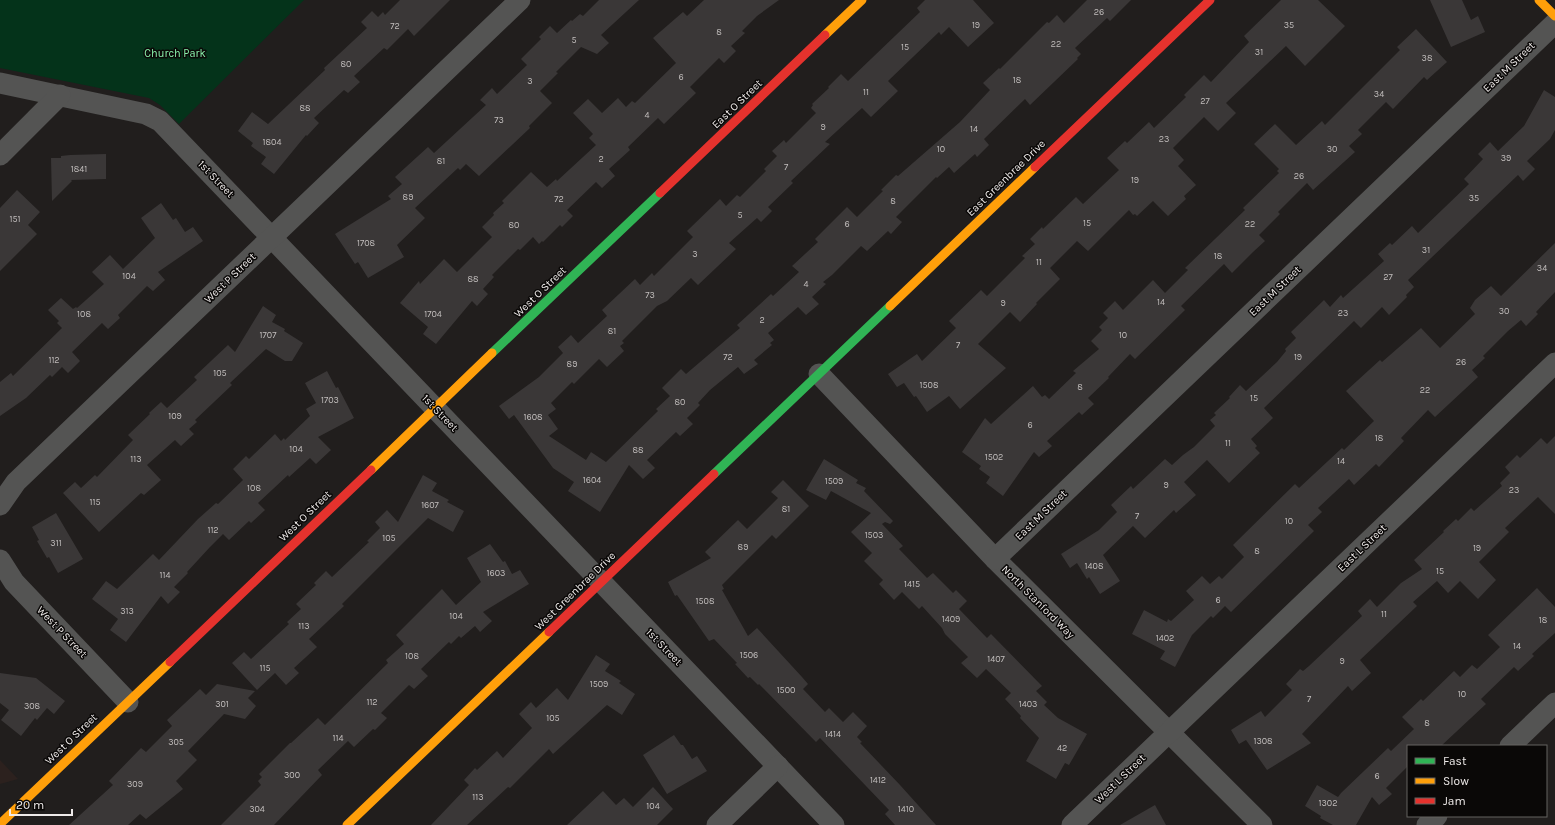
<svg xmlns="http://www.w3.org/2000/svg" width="1555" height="825" viewBox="0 0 1555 825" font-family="Karla,sans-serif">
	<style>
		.built { fill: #2c211e }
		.green { fill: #04331a }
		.building { fill: #3a3737 }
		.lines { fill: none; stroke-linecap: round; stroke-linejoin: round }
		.street { stroke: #545453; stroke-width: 21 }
		.fast { stroke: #30b455; stroke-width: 9 }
		.slow { stroke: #ff9f0a; stroke-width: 9 }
		.jam { stroke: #e5322d; stroke-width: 9 }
		.labels { text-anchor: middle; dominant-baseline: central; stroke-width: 3; stroke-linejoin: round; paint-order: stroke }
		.number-label { font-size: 9px; fill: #c1bdbc }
		.park-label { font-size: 11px; fill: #8af1ab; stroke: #0a0807 }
		.street-label { font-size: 11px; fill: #eeeae9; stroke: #0a0807 }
	</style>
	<rect width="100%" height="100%" fill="#211e1d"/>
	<polygon class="built" points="0,760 18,779 0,784"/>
	<polygon class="green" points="0,0 304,0 179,124 160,105 149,98 0,68"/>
	<g class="building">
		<polygon points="400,0 450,0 414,36 408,29 387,50 384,48 354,76 360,82 348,93 344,90 314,118 319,123 307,136 306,135 274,174 261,164 266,157 251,146 253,143 238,131 252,112 268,124 325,70 324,68 367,28 361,22 372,11 378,17 383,12 385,15"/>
		<polygon points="599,0 639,0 601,35 609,43 597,54 581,47 556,72 558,73 540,91 552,103 529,126 530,128 479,176 466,164 460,170 458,168 415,208 425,218 397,245 404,257 368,278 358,262 355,264 335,234 391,199 388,196 402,184 395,177 428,147 434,153 486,105 480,100 492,88 497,94 527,65 521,59 541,39 539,37 550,26 557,33 571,20 572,21 580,14 583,16"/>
		<polygon points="704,0 779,0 757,16 742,31 745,33 731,46 736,51 724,63 719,58 690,87 696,93 664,124 658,118 628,147 630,150 609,169 615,176 602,188 596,182 567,210 573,216 562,227 560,225 543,242 542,241 539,244 533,237 520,250 518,249 492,275 494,277 483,289 488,294 477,306 472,301 436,344 423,334 428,327 400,303 419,281 420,284 444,259 457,272 492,237 482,227 494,215 493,213 504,203 502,201 531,172 547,187 556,179 557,181 596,145 589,138 593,134 573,113 588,99 602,113 618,98 626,107 632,101 635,103 676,63 653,38 683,12 687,16"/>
		<polygon points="925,0 973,0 994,23 968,47 949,27 941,35 939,32 888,81 898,91 871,117 862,108 825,142 830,144 791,181 793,183 768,207 772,211 761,222 757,218 729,243 736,249 698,285 691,278 667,301 657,306 622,341 624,343 620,346 624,351 607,367 599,359 574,384 572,382 551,403 556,409 548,415 558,429 549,436 586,460 591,452 606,462 658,411 656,409 670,396 662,388 681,369 686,374 740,328 737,325 771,294 773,296 799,272 792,266 818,242 815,239 847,207 857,217 883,191 881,190 896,175 898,176 960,122 990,90 983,83 999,68 1000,69 1047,22 1049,23 1057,15 1064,23 1087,0 1131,0 1110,21 1107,18 1075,48 1081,54 1077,58 1078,59 1030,105 1025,99 984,139 989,145 977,157 975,154 954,173 949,167 937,178 936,177 896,217 902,222 891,234 888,231 867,251 861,246 832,275 823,282 826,284 812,297 819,304 806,315 798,307 768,333 774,340 770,343 772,345 754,360 758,364 744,374 738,367 710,390 698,403 700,405 687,418 693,424 680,436 676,432 647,460 655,468 643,479 629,465 600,512 568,491 574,482 553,468 514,415 509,419 499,406 539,377 563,353 558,347 571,335 578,343 607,316 602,310 635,279 640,285 652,273 654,276 693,237 687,231 720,199 726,206 737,195 740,197 766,171 764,169 777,156 772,151 784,140 786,143 816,113 811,108 813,105 812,104 829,88 828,87 841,74 848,81 920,12 917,8"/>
		<polygon points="1281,0 1318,0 1345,26 1305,66 1286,46 1226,103 1236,113 1218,131 1204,117 1173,148 1184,160 1178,166 1196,185 1184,196 1186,199 1168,216 1153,201 1137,216 1135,214 1133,215 1129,210 1088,251 1077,241 1050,268 1060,279 1036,303 1037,304 1020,322 1010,312 978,344 1006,368 960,409 949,396 927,412 916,396 914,397 904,383 897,387 888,374 917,354 922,361 956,328 949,321 981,290 987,296 1025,258 1022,256 1035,244 1030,239 1042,227 1043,229 1076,197 1083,204 1119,170 1107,158 1125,141 1127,143 1149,122 1154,128 1186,97 1184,95 1204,75 1211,82 1249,42 1244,36"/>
		<polygon points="1430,0 1462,0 1471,20 1478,16 1485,32 1451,47"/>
		<polygon points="1416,29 1447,62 1427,80 1424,77 1393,109 1386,102 1358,130 1362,134 1349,146 1355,152 1313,190 1307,183 1278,212 1280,214 1259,235 1265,241 1253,252 1232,273 1224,264 1181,306 1185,310 1135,359 1130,354 1108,377 1109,378 1088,398 1094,404 1082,415 1079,412 1047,441 1052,446 1039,457 1034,452 1003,496 986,483 990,477 979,469 981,466 962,452 985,418 991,424 1033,386 1042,397 1045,395 1049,399 1076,373 1073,371 1099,349 1091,341 1102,330 1099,327 1108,318 1103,313 1115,301 1123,310 1153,280 1165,293 1188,270 1185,268 1245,210 1243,208 1279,173 1277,171 1279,169 1254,144 1275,124 1296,145 1322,121 1325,125 1400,50 1397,47"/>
		<polygon points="1544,90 1555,97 1555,130 1550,139 1527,161 1535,169 1523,181 1518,175 1408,280 1414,287 1406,295 1407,297 1389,315 1382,307 1361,328 1354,321 1264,408 1273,418 1251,439 1257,446 1255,448 1260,453 1229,483 1207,460 1184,482 1196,495 1176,513 1174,510 1145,538 1133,526 1103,555 1120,581 1100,594 1089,577 1087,579 1077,563 1070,568 1061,554 1099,530 1117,512 1111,505 1131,486 1133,489 1165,459 1172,465 1183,455 1194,447 1215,426 1210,420 1216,415 1214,413 1230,398 1229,397 1240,385 1246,391 1277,362 1286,351 1285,349 1296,338 1291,332 1324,300 1330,307 1341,295 1343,298 1384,261 1378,254 1390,243 1392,245 1412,226 1418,233 1469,184 1464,179 1483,159 1478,154 1490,142 1498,151 1524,126"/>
		<polygon points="106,154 106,179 71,180 72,181 52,201 51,158 61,158 61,156 70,155"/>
		<polygon points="17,190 40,212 28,225 37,234 0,271 0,208"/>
		<polygon points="161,203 173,220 176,218 185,232 193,227 203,241 158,272 165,280 153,291 147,286 118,315 120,318 108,329 102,323 72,352 80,361 68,373 62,367 52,377 50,375 26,398 0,416 0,382 11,373 13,376 62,328 57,323 59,321 48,310 61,298 73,309 76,307 77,308 104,284 92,272 110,255 123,269 155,238 141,218"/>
		<polygon points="1555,243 1555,292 1536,312 1538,314 1526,326 1521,320 1508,331 1483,356 1485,358 1472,370 1478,377 1435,417 1428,410 1401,438 1404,441 1379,467 1376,464 1354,485 1349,479 1318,508 1322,512 1308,525 1314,531 1231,612 1225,606 1213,618 1211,616 1192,635 1175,667 1160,659 1165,651 1132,634 1144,610 1167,622 1168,619 1171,621 1194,600 1186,591 1202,576 1210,584 1219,576 1222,579 1244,557 1233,545 1295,484 1299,488 1342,448 1344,450 1374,421 1346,391 1380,360 1382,362 1421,328 1440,348 1475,314 1470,308 1475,300 1491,286 1501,296"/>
		<polygon points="263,306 276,315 272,322 285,329 284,331 303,343 292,361 285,361 266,349 230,383 232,385 195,420 197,422 189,429 194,434 181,446 175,440 147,465 161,480 144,495 141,493 99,532 63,493 75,482 81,488 95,475 97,477 133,440 128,435 150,414 149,413 161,402 167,408 197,380 194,377 228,345 235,352"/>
		<polygon points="327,371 336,388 338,387 354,418 318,437 331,450 316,464 310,458 289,477 288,475 258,503 265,510 251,523 249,521 229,540 223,534 210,547 187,572 188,573 174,587 180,592 168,604 161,596 126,642 110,630 118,619 92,599 106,581 117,589 153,554 159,560 198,519 216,503 218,504 243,480 233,469 246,456 249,459 275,434 281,441 284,438 285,440 310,416 306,409 316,403 305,383"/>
		<polygon points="1555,436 1555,514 1538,497 1505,528 1509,532 1479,562 1496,580 1478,599 1460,581 1448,593 1437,581 1413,602 1417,606 1360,660 1371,673 1352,691 1348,686 1302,734 1311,743 1267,770 1246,740 1239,744 1231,730 1261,711 1265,717 1292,690 1286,684 1300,669 1303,671 1309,666 1362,616 1358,611 1370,599 1377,607 1401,583 1422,569 1414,560 1444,532 1443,531 1456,519 1458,521 1471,508 1474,511 1502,486 1500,483 1510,473 1505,467 1517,455 1520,458 1541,438 1547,444"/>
		<polygon points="824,459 858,480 856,483 866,488 864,491 893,521 890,524 885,522 882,524 903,546 899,549 927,578 933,573 953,593 956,590 967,601 959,609 987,638 991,634 1042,686 1036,691 1047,702 1044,705 1058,718 1087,734 1069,765 1065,763 1056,779 1026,761 1039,738 1020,718 1021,716 1005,699 1011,693 986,669 977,678 961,663 968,657 945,634 942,628 922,606 919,609 902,592 894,600 879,584 883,580 864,561 872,553 851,532 871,513 831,491 826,500 806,490"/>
		<polygon points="423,475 437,483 432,491 449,500 447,502 464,511 453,532 428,518 342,604 344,606 309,639 317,647 294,668 299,673 286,685 275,673 257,690 232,663 244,652 251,659 289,624 287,622 301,609 296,604 316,585 314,583 326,571 332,577 369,542 367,541 380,528 375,522 387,510 398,522"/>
		<polygon points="783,480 809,506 776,539 772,535 722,585 724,589 722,590 748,636 757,628 802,677 808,684 803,689 825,712 829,708 843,722 853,712 867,726 857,737 862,742 860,743 900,785 936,825 895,825 885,814 889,810 820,738 816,742 759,684 758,685 750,677 748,678 735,664 737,663 714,639 709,641 677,595 675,596 668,582 711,558 705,552 738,520 747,529 778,498 771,492"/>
		<polygon points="56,513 83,559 58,573 49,557 47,558 37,541 39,540 32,527"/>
		<polygon points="490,544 503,562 505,561 512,574 520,570 529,584 483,612 492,621 480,632 475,626 461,638 459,636 451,644 449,642 421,669 428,676 414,689 409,685 381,713 387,718 375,730 373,729 354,747 348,741 318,770 322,775 274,825 221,825 261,785 258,781 262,777 259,774 290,743 291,743 318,718 325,725 388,663 386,660 404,644 396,635 442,589 456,605 481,582 467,558"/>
		<polygon points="1537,588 1555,607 1555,633 1532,654 1534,656 1518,671 1514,667 1481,699 1486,704 1441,746 1408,746 1408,766 1386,788 1392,794 1379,805 1372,797 1356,825 1333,825 1320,818 1321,816 1305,806 1317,785 1338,797 1341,793 1388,748 1391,751 1414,729 1402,717 1421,699 1423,701 1454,671 1460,677 1472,665 1477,669 1500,647 1488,635"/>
		<polygon points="596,655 610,664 605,671 621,681 619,683 635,694 622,715 607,705 553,754 549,749 510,788 508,787 467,825 431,825 469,785 464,780 475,768 477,770 497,751 503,758 532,728 519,714 531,702 536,708 557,688 568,700"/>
		<polygon points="0,673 36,678 65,701 54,714 47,708 37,720 35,718 21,736 1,720 9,710 0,703"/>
		<polygon points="217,684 255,691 248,698 256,706 245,719 224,714 188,751 197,760 176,781 183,789 146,819 140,814 128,825 69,825 113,785 109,781 141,748 146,752 172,726 167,720 200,689 206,695"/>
		<polygon points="674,735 681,745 683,745 692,759 697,756 707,771 667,794 643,755"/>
		<polygon points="653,787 673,809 657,825 567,825 603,791 616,805 624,798 633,807"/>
		<polygon points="1155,805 1166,825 1120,825"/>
	</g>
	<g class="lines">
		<g class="street">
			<polyline points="0,83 146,114 160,121 834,825"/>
			<polyline points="0,155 60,95"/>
			<polyline points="819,374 995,559 1262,825"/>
			<polyline points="0,505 16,482 520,0"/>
			<polyline points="995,559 1555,23"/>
			<polyline points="0,560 14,582 128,702"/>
			<polyline points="1510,746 1555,703"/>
			<polyline points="717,825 778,766"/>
			<polyline points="1072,825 1555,363"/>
			<polyline points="1427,825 1437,816"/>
		</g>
		<g class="fast">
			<polyline points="492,353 660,193"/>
			<polyline points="714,474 890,306"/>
		</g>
		<g class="slow">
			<polyline points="1539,0 1555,16"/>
			<polyline points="825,35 862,0"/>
			<polyline points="890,306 1035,167"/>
			<polyline points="371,470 492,353"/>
			<polyline points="0,824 170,662"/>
			<polyline points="347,825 549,632"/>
		</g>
		<g class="jam">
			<polyline points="1035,167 1210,0"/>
			<polyline points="660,193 825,35"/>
			<polyline points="549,632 714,474"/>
			<polyline points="170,662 371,470"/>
		</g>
	</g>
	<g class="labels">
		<g class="number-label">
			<text x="1099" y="12">26</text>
			<text x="976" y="25">19</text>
			<text x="1289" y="25">35</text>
			<text x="395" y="26">72</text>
			<text x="719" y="32">8</text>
			<text x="574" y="40">5</text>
			<text x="1056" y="44">22</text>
			<text x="905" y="47">15</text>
			<text x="1259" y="52">31</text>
			<text x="1427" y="58">38</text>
			<text x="346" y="64">80</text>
			<text x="681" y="77">6</text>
			<text x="1017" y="80">18</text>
			<text x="530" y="81">3</text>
			<text x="866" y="92">11</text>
			<text x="1379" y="94">34</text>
			<text x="1205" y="101">27</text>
			<text x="305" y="108">88</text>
			<text x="647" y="115">4</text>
			<text x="499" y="120">73</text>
			<text x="823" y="127">9</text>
			<text x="974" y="129">14</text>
			<text x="1164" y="139">23</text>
			<text x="272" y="142">1804</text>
			<text x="941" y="149">10</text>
			<text x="1332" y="149">30</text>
			<text x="1506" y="158">39</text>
			<text x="601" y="159">2</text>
			<text x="441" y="161">81</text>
			<text x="786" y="167">7</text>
			<text x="79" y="169">1841</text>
			<text x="1299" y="176">26</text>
			<text x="1135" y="180">19</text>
			<text x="408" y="197">89</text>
			<text x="1474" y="198">35</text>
			<text x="559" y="199">72</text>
			<text x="893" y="201">8</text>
			<text x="740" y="215">5</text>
			<text x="15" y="219">151</text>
			<text x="1087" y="223">15</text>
			<text x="847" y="224">6</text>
			<text x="1250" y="224">22</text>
			<text x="514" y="225">80</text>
			<text x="366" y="243">1708</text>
			<text x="1426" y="250">31</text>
			<text x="695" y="254">3</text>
			<text x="1218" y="256">18</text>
			<text x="1039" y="262">11</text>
			<text x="1542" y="268">34</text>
			<text x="129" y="276">104</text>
			<text x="1388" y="277">27</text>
			<text x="473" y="279">88</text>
			<text x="806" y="284">4</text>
			<text x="650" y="295">73</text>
			<text x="1161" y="302">14</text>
			<text x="1003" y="303">9</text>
			<text x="1504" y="311">30</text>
			<text x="1343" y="313">23</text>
			<text x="84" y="314">108</text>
			<text x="433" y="314">1704</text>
			<text x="762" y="320">2</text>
			<text x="612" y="331">81</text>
			<text x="268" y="335">1707</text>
			<text x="1123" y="335">10</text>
			<text x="958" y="345">7</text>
			<text x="728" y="357">72</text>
			<text x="1298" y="357">19</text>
			<text x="54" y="360">112</text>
			<text x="1461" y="362">26</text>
			<text x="572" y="364">89</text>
			<text x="220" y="373">105</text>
			<text x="929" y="385">1508</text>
			<text x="1080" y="387">8</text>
			<text x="1425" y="390">22</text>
			<text x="1254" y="398">15</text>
			<text x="330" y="400">1703</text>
			<text x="680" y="402">80</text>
			<text x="175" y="416">109</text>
			<text x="533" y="417">1608</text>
			<text x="1030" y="425">6</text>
			<text x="1379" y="438">18</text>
			<text x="1228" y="443">11</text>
			<text x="296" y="449">104</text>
			<text x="638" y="450">88</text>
			<text x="994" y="457">1502</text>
			<text x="136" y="459">113</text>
			<text x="1341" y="461">14</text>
			<text x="592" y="480">1604</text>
			<text x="834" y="481">1509</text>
			<text x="1166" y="485">9</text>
			<text x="254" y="488">108</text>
			<text x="1514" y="490">23</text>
			<text x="95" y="502">115</text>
			<text x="430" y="505">1607</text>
			<text x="786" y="509">81</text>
			<text x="1137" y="516">7</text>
			<text x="1289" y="521">10</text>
			<text x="213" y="530">112</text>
			<text x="874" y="535">1503</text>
			<text x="389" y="538">105</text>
			<text x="56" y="543">311</text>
			<text x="743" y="547">89</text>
			<text x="1477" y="548">19</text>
			<text x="1257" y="551">8</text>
			<text x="1094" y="566">1408</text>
			<text x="1440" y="571">15</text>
			<text x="496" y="573">1603</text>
			<text x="165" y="575">114</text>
			<text x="912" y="584">1415</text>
			<text x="1218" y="600">6</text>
			<text x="705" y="601">1508</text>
			<text x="127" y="611">313</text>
			<text x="1384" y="614">11</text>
			<text x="456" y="616">104</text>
			<text x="951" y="619">1409</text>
			<text x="1543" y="620">18</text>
			<text x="304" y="626">113</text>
			<text x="1165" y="638">1402</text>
			<text x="1517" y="646">14</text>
			<text x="749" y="655">1506</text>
			<text x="412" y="656">108</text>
			<text x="996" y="659">1407</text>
			<text x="1342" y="661">9</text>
			<text x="265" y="668">115</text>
			<text x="599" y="684">1509</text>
			<text x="786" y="690">1500</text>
			<text x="1462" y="694">10</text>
			<text x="1309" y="699">7</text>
			<text x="372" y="702">112</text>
			<text x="222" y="704">301</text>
			<text x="1028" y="704">1403</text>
			<text x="32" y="706">308</text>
			<text x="553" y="718">105</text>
			<text x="1427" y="723">8</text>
			<text x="833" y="734">1414</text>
			<text x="338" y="738">114</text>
			<text x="1263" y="741">1308</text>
			<text x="176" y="742">305</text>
			<text x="1062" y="748">42</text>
			<text x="292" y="775">300</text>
			<text x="1377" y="776">6</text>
			<text x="878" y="780">1412</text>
			<text x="135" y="784">309</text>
			<text x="478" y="797">113</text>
			<text x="1328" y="803">1302</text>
			<text x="653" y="806">104</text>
			<text x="257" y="809">304</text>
			<text x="906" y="809">1410</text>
		</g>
		<g class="park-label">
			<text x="175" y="53">Church Park</text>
		</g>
		<g class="street-label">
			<text transform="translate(1509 67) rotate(-44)">East M Street</text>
			<text transform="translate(737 104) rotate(-44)">East O Street</text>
			<text transform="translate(1006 178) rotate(-44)">East Greenbrae Drive</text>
			<text transform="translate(216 179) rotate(46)">1st Street</text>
			<text transform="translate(230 278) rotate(-44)">West P Street</text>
			<text transform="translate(1275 291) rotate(-44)">East M Street</text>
			<text transform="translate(540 292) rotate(-44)">West O Street</text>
			<text transform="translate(440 413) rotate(46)">1st Street</text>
			<text transform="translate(1041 515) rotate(-44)">East M Street</text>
			<text transform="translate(305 516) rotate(-44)">West O Street</text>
			<text transform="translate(1362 548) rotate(-44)">East L Street</text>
			<text transform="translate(575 591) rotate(-44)">West Greenbrae Drive</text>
			<text transform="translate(1038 602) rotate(45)">North Stanford Way</text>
			<text transform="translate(62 632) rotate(46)">West P Street</text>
			<text transform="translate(664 647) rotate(46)">1st Street</text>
			<text transform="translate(71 739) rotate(-44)">West O Street</text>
			<text transform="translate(1120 779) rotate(-44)">West L Street</text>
		</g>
	</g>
	<rect x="1407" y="745" width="140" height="72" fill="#0a0807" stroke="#656261"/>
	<rect x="1415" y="758" width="20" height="6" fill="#30b455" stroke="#656261"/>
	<text x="1443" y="765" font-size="12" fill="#eeeae9">Fast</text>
	<rect x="1415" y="778" width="20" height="6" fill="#ff9f0a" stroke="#656261"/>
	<text x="1443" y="785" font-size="12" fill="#eeeae9">Slow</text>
	<rect x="1415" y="798" width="20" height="6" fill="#e5322d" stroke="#656261"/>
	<text x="1443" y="805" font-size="12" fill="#eeeae9">Jam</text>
	<path d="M10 809v6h62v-6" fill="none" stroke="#eeeae9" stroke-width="2"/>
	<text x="16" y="809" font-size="12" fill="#eeeae9" stroke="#0a0807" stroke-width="3" paint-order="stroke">20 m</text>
</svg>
